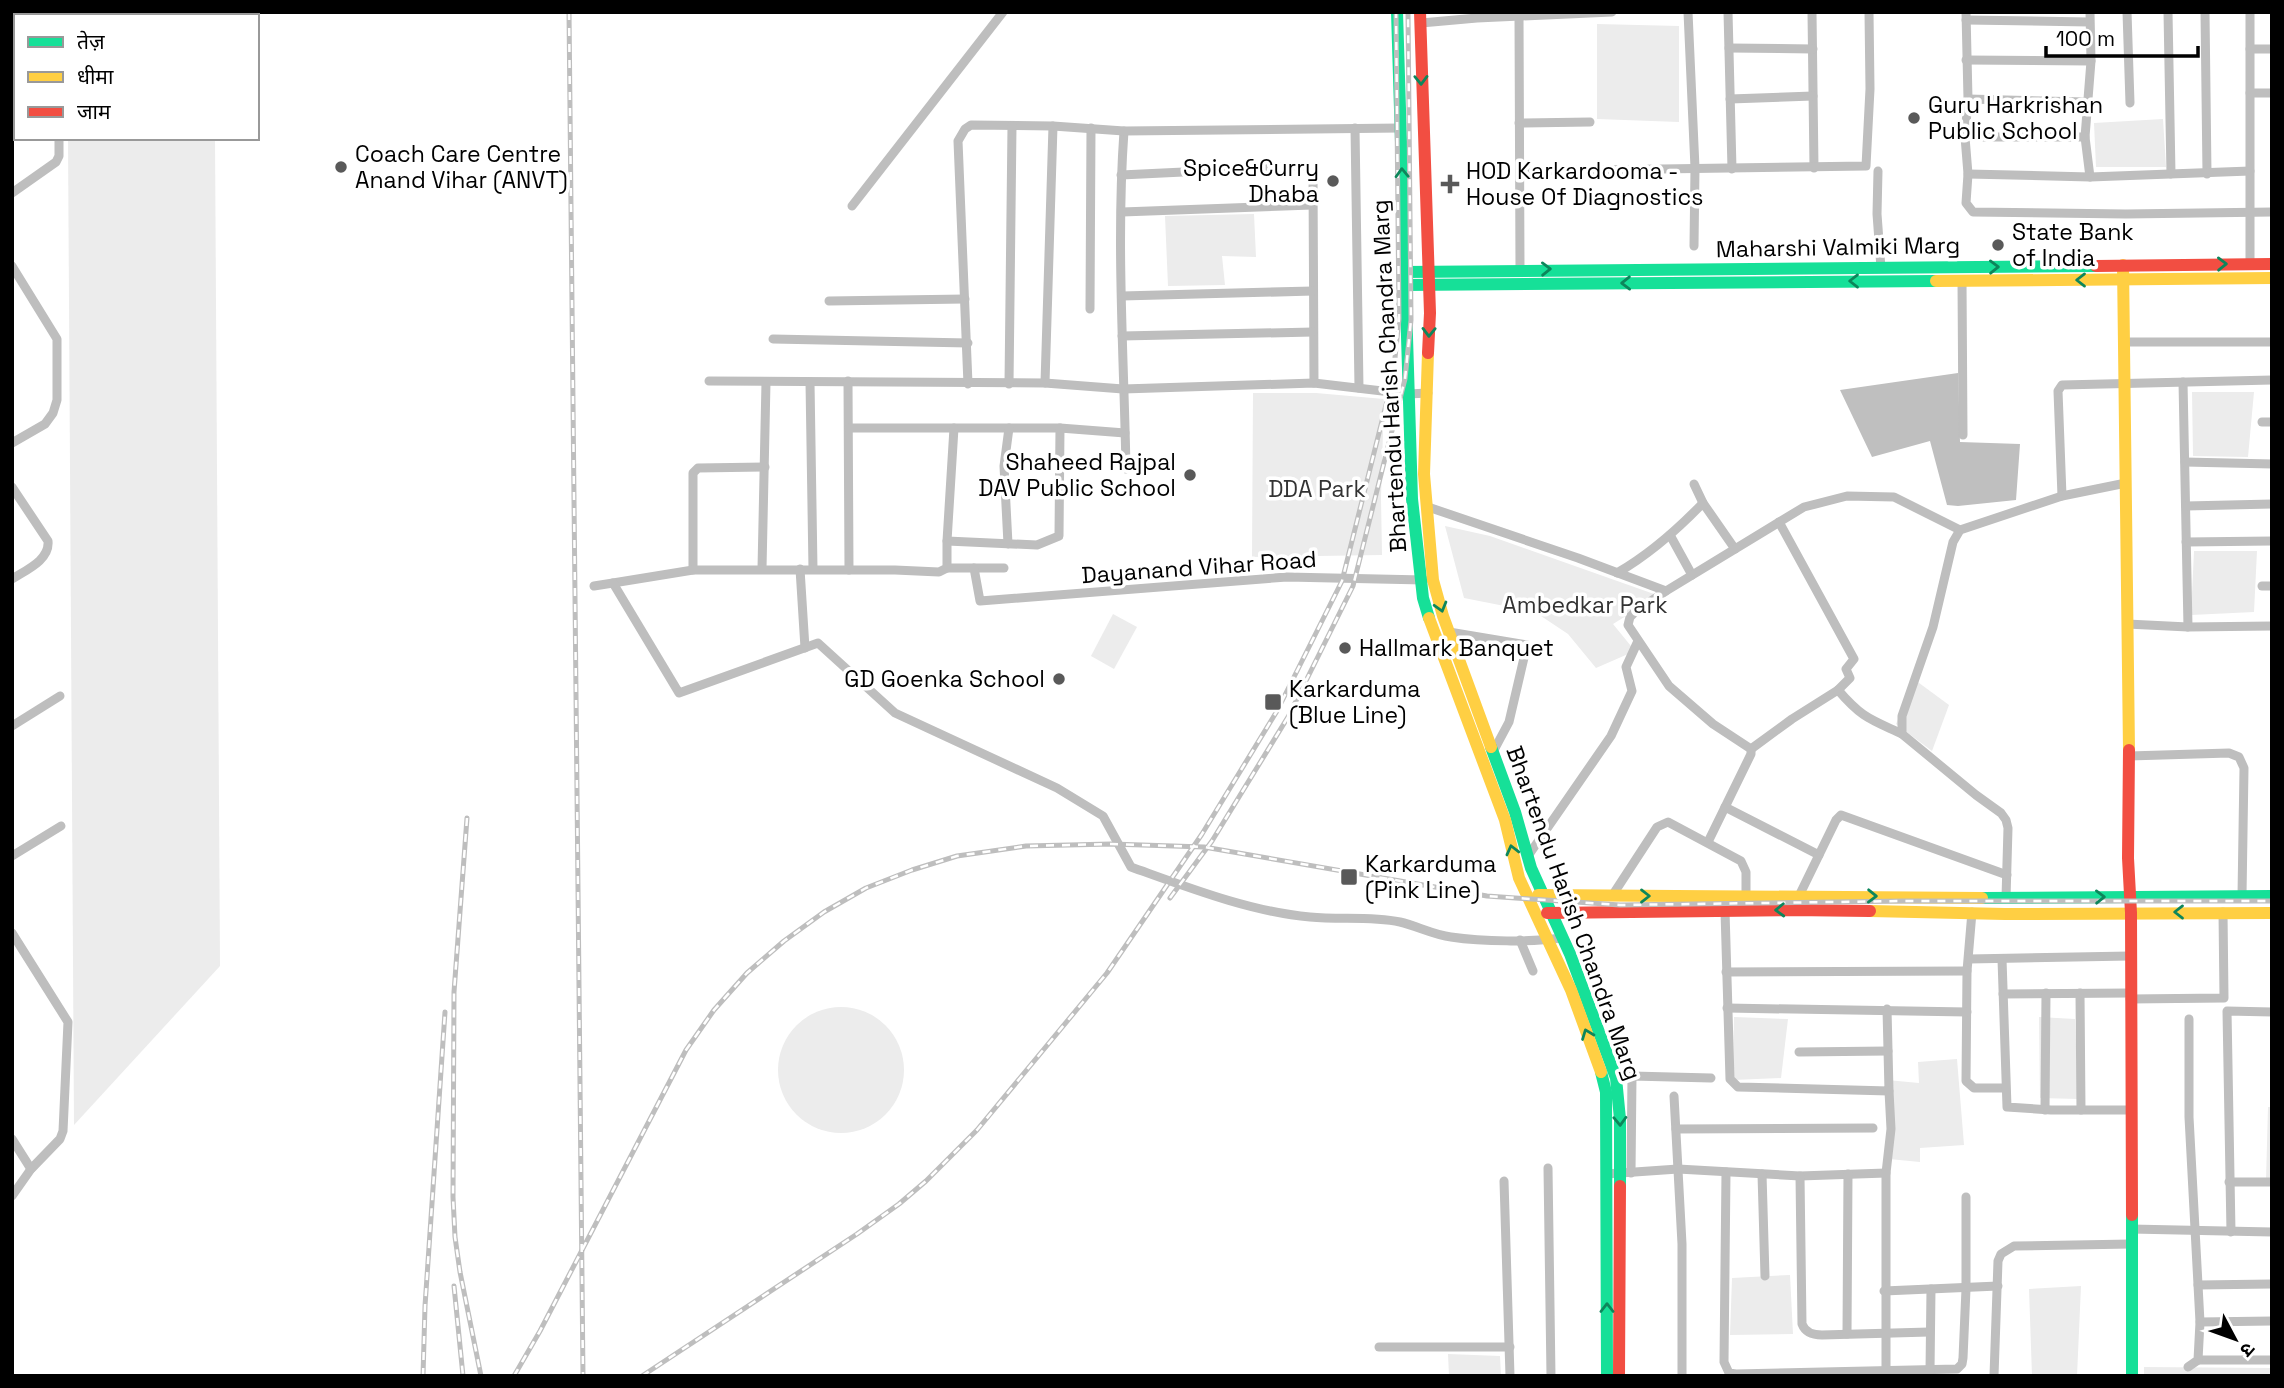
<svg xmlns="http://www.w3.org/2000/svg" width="2284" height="1388" viewBox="0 0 2284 1388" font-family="'Space Grotesk','Noto Sans Devanagari',sans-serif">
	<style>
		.green { fill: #ececec }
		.water { fill: #bfbfbf }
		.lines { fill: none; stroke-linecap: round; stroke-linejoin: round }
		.street { stroke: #bebebe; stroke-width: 9 }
		.fast { stroke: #16e098; stroke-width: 12 }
		.slow { stroke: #ffcf43; stroke-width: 12 }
		.jam { stroke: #f24e42; stroke-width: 12 }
		.rail-casing { stroke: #bebebe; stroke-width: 5 }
		.rail { stroke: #fff; stroke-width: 2.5; stroke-dasharray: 8; stroke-linecap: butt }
		.oneway { stroke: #0d865b }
		.poi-dot { fill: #595959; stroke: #fff; stroke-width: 2.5 }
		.labels { text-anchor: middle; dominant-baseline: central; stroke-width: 7; stroke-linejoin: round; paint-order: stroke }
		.poi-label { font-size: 23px; fill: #000; stroke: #fff; text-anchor: start }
		.street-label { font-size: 23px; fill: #000; stroke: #fff }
		.park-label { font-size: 23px; fill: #333; stroke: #fff }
	</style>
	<rect width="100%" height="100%" fill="#fff"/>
	<g class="green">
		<rect x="67" y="12" width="147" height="4"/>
		<polygon points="1597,24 1679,26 1679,122 1597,119"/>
		<polygon points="2163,119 2166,167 2096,167 2094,123"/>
		<polygon points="68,138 215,138 220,966 74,1125"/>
		<polygon points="1254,214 1256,257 1222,256 1225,285 1168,286 1165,216"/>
		<polygon points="2192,392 2254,392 2248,457 2193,456"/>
		<polygon points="1253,393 1316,393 1384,399 1381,498 1382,555 1252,557"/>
		<polygon points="1445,526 1490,536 1654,594 1655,598 1613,624 1635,651 1596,668 1568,634 1535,612 1464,598"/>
		<polygon points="2194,551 2257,551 2254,612 2191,615"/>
		<polygon points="1113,614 1137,627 1114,669 1091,656"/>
		<polygon points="1915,680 1949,705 1932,751 1896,724"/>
		<circle cx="841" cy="1070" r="63"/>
		<polygon points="1734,1017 1788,1019 1781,1078 1733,1080"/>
		<polygon points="2039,1017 2075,1019 2078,1099 2040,1098"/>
		<polygon points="1957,1059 1964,1145 1920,1148 1920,1162 1889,1159 1887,1080 1919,1083 1918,1062"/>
		<polygon points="2268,1107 2272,1107 2272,1179 2266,1180"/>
		<polygon points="1790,1275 1793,1334 1730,1335 1732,1278"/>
		<polygon points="2081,1286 2077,1376 2032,1376 2029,1289"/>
		<polygon points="1448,1354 1500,1356 1501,1376 1449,1376"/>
		<polygon points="2144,1367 2272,1368 2272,1376 2144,1376"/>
	</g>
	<polygon class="water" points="1958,373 1960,442 2020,444 2016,500 1958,506 1947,505 1930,441 1872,457 1840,390"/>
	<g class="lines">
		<g class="street">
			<polyline points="1688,12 1695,168 1694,246"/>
			<polyline points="1728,12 1732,169"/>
			<polyline points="1812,12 1814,168"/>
			<polyline points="1966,12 1968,99 1965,137 1968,174 1966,203 1973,212 2126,214 2272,212"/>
			<polyline points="2090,12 2091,61 2085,137 2090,177"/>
			<polyline points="2127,12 2130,103"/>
			<polyline points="2168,12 2171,174"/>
			<polyline points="2205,12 2207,174"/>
			<polyline points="1519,16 1520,269"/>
			<polyline points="1966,20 2089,22"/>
			<polyline points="1421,23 1477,18 1612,12"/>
			<polyline points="1729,48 1813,49"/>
			<polyline points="2250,49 2272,49"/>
			<polyline points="1966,60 2091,61"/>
			<polyline points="12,81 16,79"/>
			<polyline points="2250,93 2272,93"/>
			<polyline points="1730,99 1813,96"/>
			<polyline points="1968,99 2086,102"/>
			<polyline points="1519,123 1590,122"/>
			<polyline points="1355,128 1359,388"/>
			<path d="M 1124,131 C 1116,243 1124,357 1126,469"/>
			<polyline points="1965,137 2085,137"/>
			<polyline points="1520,171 1866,166 1870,89 1869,12"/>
			<polyline points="1878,171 1877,214 1881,268"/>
			<polyline points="1968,174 2090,177 2250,171"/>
			<polyline points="1121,175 1308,166 1313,175 1314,383"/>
			<polyline points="12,193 56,162 59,156 59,138"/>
			<polyline points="852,206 1003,12"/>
			<polyline points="1122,212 1312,205"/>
			<polyline points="2250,264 2250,12"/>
			<polyline points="12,266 57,339 57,400 53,413 45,424 12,443"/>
			<polyline points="1962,280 1963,435"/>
			<polyline points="1122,296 1313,291"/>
			<polyline points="829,301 965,299"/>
			<polyline points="1090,309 1091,128"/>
			<polyline points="1122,336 1313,332"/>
			<polyline points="773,339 968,343"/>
			<polyline points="2126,342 2272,342"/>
			<polyline points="709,381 1045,383 1123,389 1314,383 1408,394 1428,393"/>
			<polyline points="848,381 849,570"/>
			<polyline points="810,382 813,569"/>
			<polyline points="2183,382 2188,627"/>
			<polyline points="1045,383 1053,126"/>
			<polyline points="968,384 958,141 965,129 971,125 1053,126 1124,131 1400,128"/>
			<polyline points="1009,384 1012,126"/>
			<polyline points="2262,422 2272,422"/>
			<polyline points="849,428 1060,428 1125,433"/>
			<polyline points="2185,462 2272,464"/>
			<polyline points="1694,484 1703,503"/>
			<path d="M 12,487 L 48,541 C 50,560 26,570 12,579"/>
			<polyline points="2062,496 2058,391 2062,385 2272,380"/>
			<polyline points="2186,506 2272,504"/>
			<polyline points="1428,507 1578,558 1666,591"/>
			<polyline points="1670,535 1692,575"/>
			<polyline points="947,541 1037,545 1059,536 1060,428"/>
			<polyline points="2186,542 2272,541"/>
			<polyline points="1008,544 1004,466 1009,428"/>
			<polyline points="947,568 1004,568"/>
			<polyline points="974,568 980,601 1287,577 1424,580"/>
			<polyline points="762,569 766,382"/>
			<polyline points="800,569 805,648"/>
			<polyline points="693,570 693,473 698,468 765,467"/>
			<path d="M 1617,573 C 1650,554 1677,530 1703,503 L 1735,549"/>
			<polyline points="613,583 693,570 895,570 939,572 947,568 947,541 954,428"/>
			<path d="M 594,586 L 613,583 L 679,693 L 818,643 L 895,713 L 1057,788 L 1103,816 L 1131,867 C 1187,887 1251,912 1310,917 C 1340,920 1370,916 1400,922 C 1417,926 1434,935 1451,937 C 1484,942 1530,942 1562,938"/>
			<polyline points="2262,586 2272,586"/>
			<polyline points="2127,624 2188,627 2272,626"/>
			<polyline points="1449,632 1527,645 1509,722 1493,752"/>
			<path d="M 1838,690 C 1862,718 1870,719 1902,734"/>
			<polyline points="12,726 60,696"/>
			<polyline points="1751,749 1792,719 1838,690 1850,678 1846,669 1854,659 1779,522"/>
			<polyline points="2129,756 2229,753 2239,757 2244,768 2242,896"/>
			<polyline points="1725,807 1819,855"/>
			<polyline points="1708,842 1751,754 1751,749 1713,724 1669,686 1628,625 1630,617 1636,611 1666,591 1804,507 1847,496 1894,497 1960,530"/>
			<polyline points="12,856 61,826"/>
			<polyline points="1528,856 1611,736 1632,691 1626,667 1638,641"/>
			<polyline points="1612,896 1657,827 1668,822 1741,861 1746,872 1746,896"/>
			<polyline points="1799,896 1836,820 1841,815 2007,875"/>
			<polyline points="2006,898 2008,828 2006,820 2001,813 1976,795 1902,734 1902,716 1933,627 1953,542 1960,530 2062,496 2126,483"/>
			<polyline points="1725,911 1730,1079 1738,1087 1889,1091 1887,1009"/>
			<polyline points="1972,912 1967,971 1966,1081 1974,1088 2005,1088"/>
			<polyline points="12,933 68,1022 63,1131 60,1139 31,1169 12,1196"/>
			<polyline points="1520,940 1533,971"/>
			<polyline points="1969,959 2130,956"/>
			<polyline points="2002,959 2007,1107 2051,1110 2131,1110"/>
			<polyline points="1726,972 1967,971"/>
			<polyline points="2080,993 2081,1110"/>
			<polyline points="2003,994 2130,993"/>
			<polyline points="2130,999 2224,998 2223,912"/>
			<polyline points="1727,1008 1967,1012"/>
			<polyline points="1799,1052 1888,1051"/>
			<polyline points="1674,1096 1682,1244 1682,1376"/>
			<polyline points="2045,1110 2046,993"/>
			<polyline points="1676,1129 1873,1128"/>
			<polyline points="12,1139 31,1169"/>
			<polyline points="1548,1168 1551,1376"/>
			<polyline points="1726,1172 1724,1362 1729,1373 1736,1374 1957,1369 1962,1364 1963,1358 1966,1289 1966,1197"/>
			<polyline points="1631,1173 1632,1076 1711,1078"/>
			<polyline points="1606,1174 1678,1169 1800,1176 1886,1173"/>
			<polyline points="1762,1174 1765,1276"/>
			<path d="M 1800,1176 L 1802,1324 C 1805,1332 1813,1335 1822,1335 L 1929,1332"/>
			<polyline points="1504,1181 1510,1376"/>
			<polyline points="2229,1182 2272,1182"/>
			<polyline points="2131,1229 2272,1232"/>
			<polyline points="2231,1232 2227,1011 2272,1012"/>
			<polyline points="2198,1285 2272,1284"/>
			<polyline points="1884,1291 1998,1286"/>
			<polyline points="2200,1322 2272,1321"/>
			<polyline points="1847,1334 1848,1174"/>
			<polyline points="1379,1347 1510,1347"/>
			<polyline points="2198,1360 2272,1360"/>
			<polyline points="2188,1367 2198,1360 2200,1322 2189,1117 2189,1019"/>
			<polyline points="1930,1371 1931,1289"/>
			<polyline points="1886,1372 1886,1173 1891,1129 1889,1091"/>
			<polyline points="1994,1376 1998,1261 2001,1254 2014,1246 2131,1244"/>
		</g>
		<g class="fast">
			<polyline points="1397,12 1412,499 1423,598 1429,618"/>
			<polyline points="1404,272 2096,266"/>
			<polyline points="1405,285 1936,281"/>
			<polyline points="1491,747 1515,812 1531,868 1570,954 1616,1078 1620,1119 1620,1186"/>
			<polyline points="1982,898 2272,896"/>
			<polyline points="1601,1072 1606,1092 1607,1376"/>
			<polyline points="2132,1215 2132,1376"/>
		</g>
		<g class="slow">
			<polyline points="2123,265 2129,750"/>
			<polyline points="1936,281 2272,278"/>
			<polyline points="1428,353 1424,474 1433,580 1443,616 1491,747"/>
			<polyline points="1429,618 1505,820 1519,878 1571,990 1601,1072"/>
			<polyline points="1538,895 1982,898"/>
			<polyline points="1870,911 2005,914 2272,913"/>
		</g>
		<g class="jam">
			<polyline points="1420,12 1430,313 1428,353"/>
			<polyline points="2096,266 2272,264"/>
			<polyline points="2129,750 2128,858 2131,913 2132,1215"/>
			<polyline points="1547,913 1792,910 1870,911"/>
			<polyline points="1619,1376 1620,1186"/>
		</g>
		<defs>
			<g id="rail">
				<polyline points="569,12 583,1376"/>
				<polyline points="467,818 454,992 453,1197 455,1237 460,1272 481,1376"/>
				<polyline points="1170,898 1212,841 1288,717 1353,586 1405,379 1411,320 1408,12"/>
				<polyline points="454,1286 463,1376"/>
				<polyline points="423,1376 425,1306 445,1012"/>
				<polyline points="514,1376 540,1331 686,1050 714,1010 747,973 784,941 824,912 866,888 912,870 957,856 1026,846 1111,844 1204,847 1487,896 1620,905 1905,901 2272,901"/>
				<polyline points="642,1376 857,1234 899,1204 926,1181 977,1130 1107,973 1202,834 1277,711 1342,581 1393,377 1399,319 1396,12"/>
			</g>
		</defs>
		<use href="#rail" class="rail-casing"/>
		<use href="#rail" class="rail"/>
	</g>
	<defs><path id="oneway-chevron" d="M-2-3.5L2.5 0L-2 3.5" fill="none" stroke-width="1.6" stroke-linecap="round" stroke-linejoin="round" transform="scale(1.75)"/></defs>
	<g class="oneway">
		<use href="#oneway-chevron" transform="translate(1421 80) rotate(89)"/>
		<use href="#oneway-chevron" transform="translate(1402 173) rotate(-92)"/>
		<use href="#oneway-chevron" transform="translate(2222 264) rotate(-1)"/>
		<use href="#oneway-chevron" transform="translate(1994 267) rotate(-1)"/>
		<use href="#oneway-chevron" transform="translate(1546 269) rotate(-1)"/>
		<use href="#oneway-chevron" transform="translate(2081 280) rotate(180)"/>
		<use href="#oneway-chevron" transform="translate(1854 281) rotate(180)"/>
		<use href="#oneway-chevron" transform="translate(1626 283) rotate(179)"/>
		<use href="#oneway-chevron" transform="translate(1429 332) rotate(91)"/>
		<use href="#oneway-chevron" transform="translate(1441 607) rotate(74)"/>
		<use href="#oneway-chevron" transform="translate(1512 850) rotate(-104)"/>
		<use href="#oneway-chevron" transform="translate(1645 896)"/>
		<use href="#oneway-chevron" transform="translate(1872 896) rotate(1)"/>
		<use href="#oneway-chevron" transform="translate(2100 897) rotate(-1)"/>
		<use href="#oneway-chevron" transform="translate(1780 910) rotate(178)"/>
		<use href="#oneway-chevron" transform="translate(2179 912) rotate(180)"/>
		<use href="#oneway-chevron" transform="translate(1587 1034) rotate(-111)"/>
		<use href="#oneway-chevron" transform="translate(1620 1121) rotate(88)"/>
		<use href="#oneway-chevron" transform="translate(1607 1308) rotate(-90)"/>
	</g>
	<g class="poi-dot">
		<circle cx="1914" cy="118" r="7"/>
		<circle cx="341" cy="167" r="7"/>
		<circle cx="1333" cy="181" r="7"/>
		<path d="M1446.5 173.5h7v7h7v7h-7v7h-7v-7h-7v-7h7z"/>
		<circle cx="1998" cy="245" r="7"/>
		<circle cx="1190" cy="475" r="7"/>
		<circle cx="1345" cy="648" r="7"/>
		<circle cx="1059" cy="679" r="7"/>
		<rect x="1264" y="693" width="18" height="18" rx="3.5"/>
		<rect x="1340" y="868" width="18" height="18" rx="3.5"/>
	</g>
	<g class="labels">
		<g class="poi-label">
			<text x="1928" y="105">Guru Harkrishan<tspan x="1928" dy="26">Public School</tspan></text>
			<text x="355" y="154">Coach Care Centre<tspan x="355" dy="26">Anand Vihar (ANVT)</tspan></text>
			<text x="1319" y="168" text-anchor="end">Spice&amp;Curry<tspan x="1319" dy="26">Dhaba</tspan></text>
			<text x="1466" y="171">HOD Karkardooma -<tspan x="1466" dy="26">House Of Diagnostics</tspan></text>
			<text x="2012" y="232">State Bank<tspan x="2012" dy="26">of India</tspan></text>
			<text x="1176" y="462" text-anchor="end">Shaheed Rajpal<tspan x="1176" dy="26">DAV Public School</tspan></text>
			<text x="1359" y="648">Hallmark Banquet</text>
			<text x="1045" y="679" text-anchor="end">GD Goenka School</text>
			<text x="1289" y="689">Karkarduma<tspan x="1289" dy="26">(Blue Line)</tspan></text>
			<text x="1365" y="864">Karkarduma<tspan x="1365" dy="26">(Pink Line)</tspan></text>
		</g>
		<g class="street-label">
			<text transform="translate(1838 247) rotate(-1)">Maharshi Valmiki Marg</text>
			<text transform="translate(1389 376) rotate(-93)">Bhartendu Harish Chandra Marg</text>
			<text transform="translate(1199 567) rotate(-4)">Dayanand Vihar Road</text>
			<text transform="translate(1574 913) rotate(70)">Bhartendu Harish Chandra Marg</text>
		</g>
		<g class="park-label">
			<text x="1317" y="489">DDA Park</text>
			<text x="1585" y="605">Ambedkar Park</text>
		</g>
	</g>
	<rect width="2284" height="1388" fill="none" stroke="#000000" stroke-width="28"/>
	<rect x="14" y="14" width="245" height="126" fill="#ffffff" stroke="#999999" stroke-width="2"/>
	<rect x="28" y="37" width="35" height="10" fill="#16e098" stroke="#999999" stroke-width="2"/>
	<text x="77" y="49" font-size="21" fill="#000000">तेज़</text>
	<rect x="28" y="72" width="35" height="10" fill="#ffcf43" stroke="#999999" stroke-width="2"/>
	<text x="77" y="84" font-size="21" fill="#000000">धीमा</text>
	<rect x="28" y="107" width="35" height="10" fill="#f24e42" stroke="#999999" stroke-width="2"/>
	<text x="77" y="119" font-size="21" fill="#000000">जाम</text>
	<g transform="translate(2235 1339) rotate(131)" stroke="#ffffff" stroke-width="5" paint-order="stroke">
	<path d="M0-5L12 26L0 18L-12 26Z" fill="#000000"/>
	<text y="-10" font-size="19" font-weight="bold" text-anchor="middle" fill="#000000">उ</text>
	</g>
	<path d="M2046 46v10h152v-10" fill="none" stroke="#000000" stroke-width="3.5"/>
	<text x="2056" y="46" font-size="21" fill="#000000" stroke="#ffffff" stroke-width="5" paint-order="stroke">100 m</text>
</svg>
